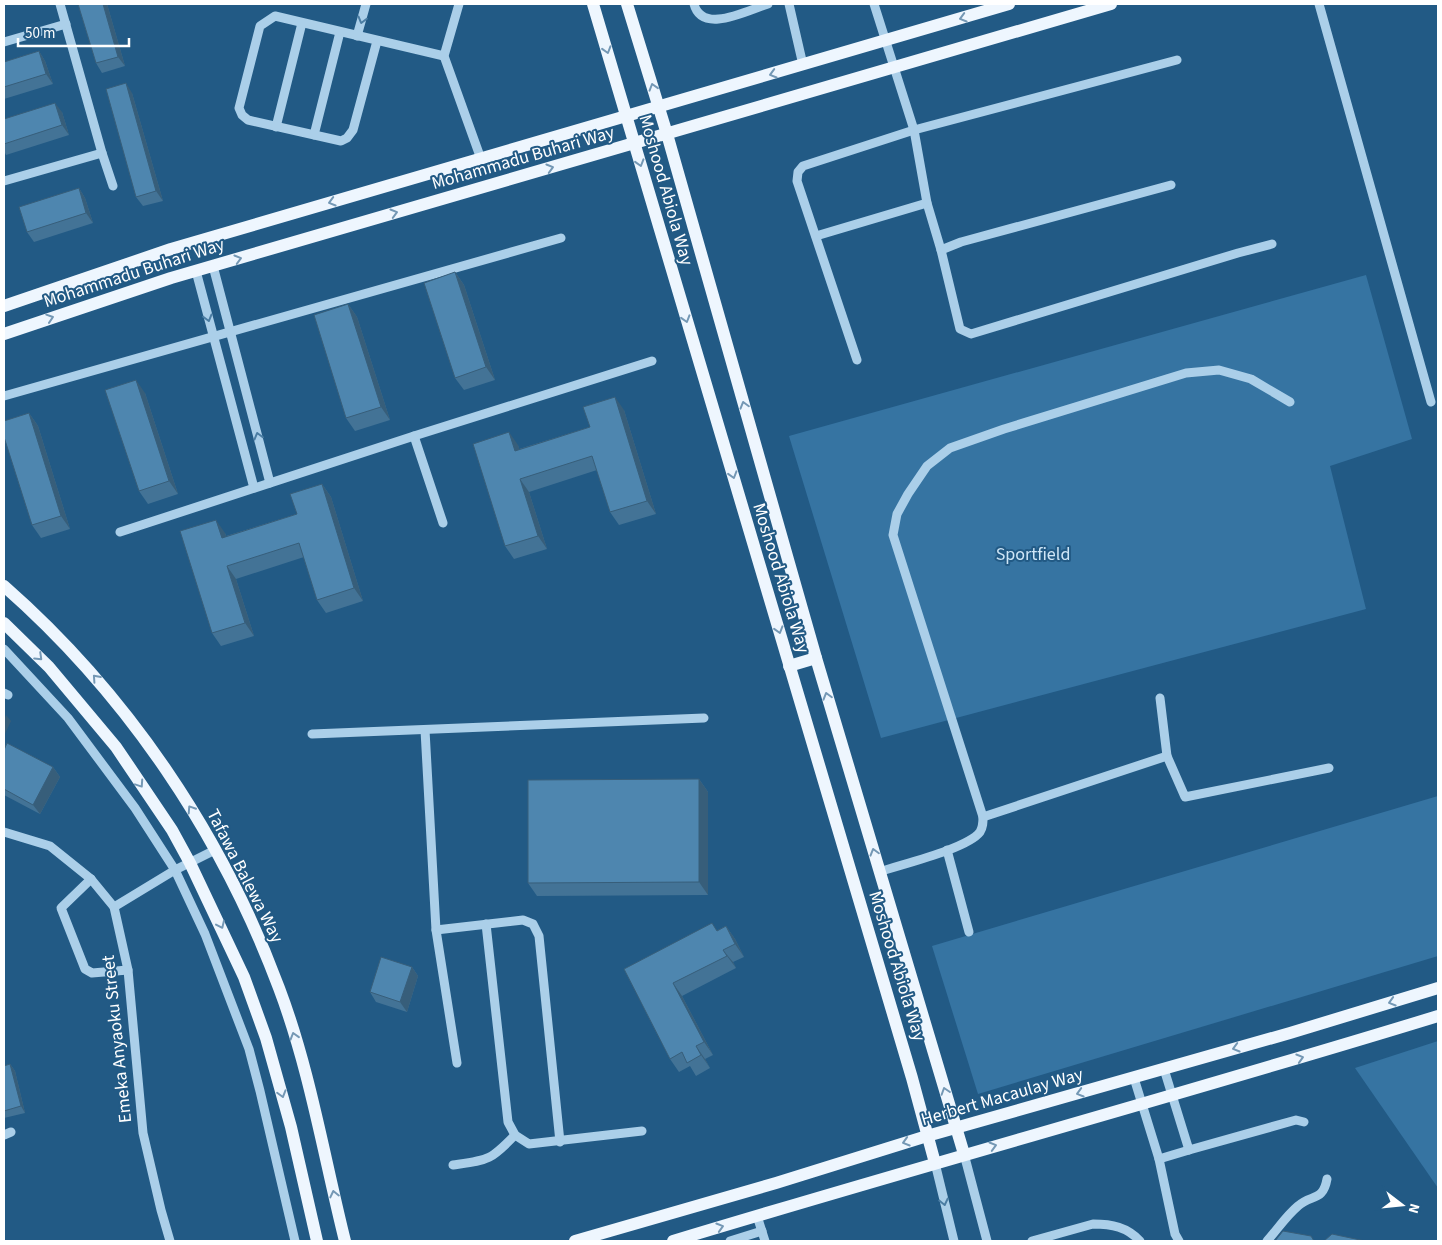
<svg xmlns="http://www.w3.org/2000/svg" width="1442" height="1245" viewBox="0 0 1442 1245" font-family="'Source Sans 3',sans-serif">
	<style>
		.green { fill: #3674a2 }
		.lines { fill: none; stroke-linecap: round; stroke-linejoin: round }
		.minor { stroke: #abcfe9; stroke-width: 9 }
		.major { stroke: #eef6fe; stroke-width: 12 }
		.wall { fill: #437396 }
		.shaded-wall { fill: #375e7a }
		.building { fill: #4e86af; stroke: #375e7a }
		.oneway { stroke: #7498b5 }
		.oneway2 { stroke: #4b7da3 }
		.labels { text-anchor: middle; dominant-baseline: central; stroke-width: 4; stroke-linejoin: round; paint-order: stroke }
		.street-label { font-size: 18px; fill: #fff; stroke: #225a85 }
		.park-label { font-size: 18px; fill: #cfe6f7; stroke: #225a85 }
	</style>
	<rect width="100%" height="100%" fill="#225a85"/>
	<g class="green">
		<polygon points="1366,275 1412,439 1330,466 1366,609 881,738 789,436"/>
		<polygon points="1438,796 1438,956 978,1094 932,946"/>
		<polygon points="1438,1041 1438,1188 1355,1068"/>
	</g>
	<g class="lines">
		<g class="minor">
			<polyline points="60,4 102,153 113,186"/>
			<polyline points="459,4 444,56 481,159"/>
			<path d="M 694,4 C 702,35 748,10 768,4"/>
			<polyline points="789,4 803,65"/>
			<polyline points="874,4 914,130 927,203 941,250 961,242 1171,185"/>
			<polyline points="1319,4 1431,402"/>
			<polyline points="357,36 366,4"/>
			<polyline points="377,41 353,130 347,138 341,141 248,120 242,115 239,108 260,26 275,16 444,56"/>
			<polyline points="4,42 66,24"/>
			<polyline points="276,127 302,23"/>
			<polyline points="314,135 340,32"/>
			<polyline points="4,181 102,153"/>
			<polyline points="816,236 927,203"/>
			<polyline points="941,250 960,329 971,334 1238,253 1272,244"/>
			<polyline points="213,266 270,483"/>
			<polyline points="196,271 254,488"/>
			<polyline points="857,360 797,181 798,172 803,166 914,130 1177,60"/>
			<polyline points="4,396 561,238"/>
			<polyline points="414,436 443,523"/>
			<polyline points="120,532 414,436 652,361"/>
			<polyline points="4,649 68,718 135,808 175,870 205,934 249,1049 260,1091 295,1241"/>
			<polyline points="4,693 8,695"/>
			<polyline points="1160,698 1167,756 1185,797 1329,768"/>
			<polyline points="425,730 436,930 457,1063"/>
			<polyline points="312,734 704,718"/>
			<polyline points="983,817 1167,756"/>
			<polyline points="4,832 50,846 91,879 114,907 128,970 143,1133 161,1210 170,1241"/>
			<polyline points="947,850 969,932"/>
			<path d="M 879,872 C 902,864 967,849 980,832 C 983,827 983,823 983,817 L 893,535 L 897,514 L 908,494 L 927,466 L 950,448 L 1004,429 L 1186,373 L 1219,370 L 1251,379 L 1290,402"/>
			<polyline points="91,879 61,908 85,969 92,973 128,970"/>
			<polyline points="114,907 175,870 215,850"/>
			<polyline points="486,924 508,1122 515,1135 529,1144 642,1131"/>
			<polyline points="436,930 523,920 533,924 539,936 560,1142"/>
			<polyline points="1164,1069 1189,1150 1296,1120 1304,1122"/>
			<polyline points="1134,1078 1159,1159 1189,1150"/>
			<polyline points="4,1135 11,1132"/>
			<polyline points="964,1154 987,1241"/>
			<polyline points="1159,1159 1175,1234 1179,1241"/>
			<polyline points="935,1163 954,1241"/>
			<path d="M 453,1165 C 488,1160 490,1161 515,1135"/>
			<polyline points="757,1216 765,1241"/>
			<polyline points="730,1241 762,1231"/>
			<path d="M 1032,1241 L 1093,1224 C 1112,1224 1127,1227 1140,1241"/>
			<path d="M 1267,1241 C 1277,1230 1286,1216 1298,1206 C 1311,1194 1323,1202 1327,1179"/>
		</g>
		<g class="major">
			<polyline points="593,4 912,1078 935,1163"/>
			<polyline points="627,4 667,134 816,658 964,1154"/>
			<polyline points="4,306 171,249 1009,4"/>
			<polyline points="4,334 171,278 1111,4"/>
			<path d="M 4,586 C 127,694 222,835 279,988 C 310,1070 324,1157 345,1241"/>
			<polyline points="4,623 49,667 116,747 172,830 190,863 244,977 266,1038 291,1127 317,1241"/>
			<polyline points="789,666 816,658"/>
			<polyline points="575,1241 776,1183 927,1136 1290,1033 1438,988"/>
			<path d="M 673,1241 C 927,1164 1184,1094 1438,1016"/>
		</g>
	</g>
	<g class="wall">
		<polygon points="78,4 107,4 125,66 102,73 96,63"/>
		<polygon points="39,51 45,61 53,84 4,99 4,62"/>
		<polygon points="132,93 163,201 143,206 136,197"/>
		<polygon points="62,112 69,135 6,155 4,151 4,119"/>
		<polygon points="79,188 85,198 93,223 34,242 27,232"/>
		<polygon points="455,272 464,285 495,380 464,390 455,378"/>
		<polygon points="348,304 357,317 390,420 355,431 346,418"/>
		<polygon points="145,393 178,494 148,504 139,491"/>
		<polygon points="624,410 656,514 619,525 610,512 597,470 529,492 547,549 514,559 505,546 518,445 519,449 590,427"/>
		<polygon points="29,413 38,426 70,529 41,538 32,525"/>
		<polygon points="322,484 331,497 363,601 326,613 317,600 304,557 236,579 254,636 221,646 212,633 225,533 226,536 297,514"/>
		<polygon points="4,750 53,767 60,777 40,814 4,795"/>
		<polygon points="699,779 708,792 708,895 537,896 528,883"/>
		<polygon points="726,926 735,939 744,957 733,962 736,968 682,996 713,1055 705,1059 710,1068 696,1076 690,1066 679,1072 670,1059 624,969 718,930"/>
		<polygon points="412,967 418,976 407,1012 376,1002 370,992"/>
		<polygon points="10,1064 15,1071 25,1113 4,1118 4,1066"/>
	</g>
	<g class="shaded-wall">
		<polygon points="103,4 107,4 125,66 118,57"/>
		<polygon points="39,51 45,61 53,84 46,74"/>
		<polygon points="126,83 132,93 163,201 156,191"/>
		<polygon points="55,103 62,112 69,135 62,125"/>
		<polygon points="79,188 85,198 93,223 86,213"/>
		<polygon points="455,272 464,285 495,380 486,367"/>
		<polygon points="348,304 357,317 390,420 381,407"/>
		<polygon points="136,380 145,393 178,494 169,481"/>
		<polygon points="615,397 624,410 656,514 647,501"/>
		<polygon points="29,413 38,426 70,529 61,516"/>
		<polygon points="509,432 518,445 524,464 515,451"/>
		<polygon points="520,479 529,492 547,549 538,536"/>
		<polygon points="322,484 331,497 363,601 354,588"/>
		<polygon points="216,520 225,533 231,551 222,538"/>
		<polygon points="227,566 236,579 254,636 245,623"/>
		<polygon points="6,715 11,721 4,736 4,720"/>
		<polygon points="53,767 60,777 40,814 33,805"/>
		<polygon points="699,779 708,792 708,895 699,882"/>
		<polygon points="726,926 735,939 744,957 735,944"/>
		<polygon points="723,950 733,962 736,968 727,956"/>
		<polygon points="412,967 418,976 407,1012 400,1002"/>
		<polygon points="673,983 682,996 713,1055 704,1042"/>
		<polygon points="696,1046 705,1059 710,1068 701,1055"/>
		<polygon points="10,1064 15,1071 25,1113 21,1106"/>
	</g>
	<g class="building">
		<polygon points="78,4 103,4 118,57 96,63"/>
		<polygon points="39,51 46,74 4,87 4,62"/>
		<polygon points="126,83 156,191 136,197 106,89"/>
		<polygon points="55,103 62,125 4,144 4,119"/>
		<polygon points="79,188 86,213 27,232 19,207"/>
		<polygon points="455,272 486,367 455,378 424,283"/>
		<polygon points="348,304 381,407 346,418 314,315"/>
		<polygon points="136,380 169,481 139,491 105,390"/>
		<polygon points="615,397 647,501 610,512 592,456 520,479 538,536 505,546 473,444 509,432 515,451 590,427 583,407"/>
		<polygon points="29,413 61,516 32,525 4,437 4,421"/>
		<polygon points="322,484 354,588 317,600 299,543 227,566 245,623 212,633 180,531 216,520 222,538 297,514 290,494"/>
		<polygon points="7,743 53,767 33,805 4,789 4,750"/>
		<polygon points="699,779 699,882 528,883 528,780"/>
		<polygon points="712,923 717,931 726,926 735,944 723,950 727,956 673,983 704,1042 696,1046 701,1055 687,1063 682,1052 670,1059 624,969"/>
		<polygon points="381,957 412,967 400,1002 370,992"/>
		<polygon points="10,1064 21,1106 4,1111 4,1066"/>
		<polygon points="1283,1231 1311,1236 1314,1241 1275,1241"/>
		<polygon points="1332,1234 1365,1241 1324,1241"/>
	</g>
	<defs><path id="oneway-chevron" d="M-2-3.5L2.5 0L-2 3.5" fill="none" stroke-width="1.6" stroke-linecap="round" stroke-linejoin="round" transform="scale(1.25)"/></defs>
	<g class="oneway">
		<use href="#oneway-chevron" transform="translate(963 18) rotate(164)"/>
		<use href="#oneway-chevron" transform="translate(607 50) rotate(73)"/>
		<use href="#oneway-chevron" transform="translate(773 74) rotate(164)"/>
		<use href="#oneway-chevron" transform="translate(653 87) rotate(-107)"/>
		<use href="#oneway-chevron" transform="translate(640 163) rotate(73)"/>
		<use href="#oneway-chevron" transform="translate(550 168) rotate(-16)"/>
		<use href="#oneway-chevron" transform="translate(332 202) rotate(164)"/>
		<use href="#oneway-chevron" transform="translate(394 213) rotate(-16)"/>
		<use href="#oneway-chevron" transform="translate(238 259) rotate(-16)"/>
		<use href="#oneway-chevron" transform="translate(50 318) rotate(-18)"/>
		<use href="#oneway-chevron" transform="translate(686 319) rotate(73)"/>
		<use href="#oneway-chevron" transform="translate(744 405) rotate(-106)"/>
		<use href="#oneway-chevron" transform="translate(733 475) rotate(73)"/>
		<use href="#oneway-chevron" transform="translate(779 630) rotate(73)"/>
		<use href="#oneway-chevron" transform="translate(39 657) rotate(44)"/>
		<use href="#oneway-chevron" transform="translate(96 678) rotate(-132)"/>
		<use href="#oneway-chevron" transform="translate(827 696) rotate(-106)"/>
		<use href="#oneway-chevron" transform="translate(140 784) rotate(56)"/>
		<use href="#oneway-chevron" transform="translate(191 809) rotate(-123)"/>
		<use href="#oneway-chevron" transform="translate(874 852) rotate(-106)"/>
		<use href="#oneway-chevron" transform="translate(221 925) rotate(65)"/>
		<use href="#oneway-chevron" transform="translate(1392 1002) rotate(163)"/>
		<use href="#oneway-chevron" transform="translate(294 1036) rotate(-107)"/>
		<use href="#oneway-chevron" transform="translate(1236 1048) rotate(164)"/>
		<use href="#oneway-chevron" transform="translate(1300 1058) rotate(-17)"/>
		<use href="#oneway-chevron" transform="translate(945 1091) rotate(-108)"/>
		<use href="#oneway-chevron" transform="translate(1080 1093) rotate(164)"/>
		<use href="#oneway-chevron" transform="translate(282 1094) rotate(74)"/>
		<use href="#oneway-chevron" transform="translate(906 1142) rotate(163)"/>
		<use href="#oneway-chevron" transform="translate(993 1146) rotate(-16)"/>
		<use href="#oneway-chevron" transform="translate(334 1194) rotate(-103)"/>
		<use href="#oneway-chevron" transform="translate(720 1227) rotate(-17)"/>
	</g>
	<g class="oneway2">
		<use href="#oneway-chevron" transform="translate(362 20) rotate(105)"/>
		<use href="#oneway-chevron" transform="translate(208 318) rotate(75)"/>
		<use href="#oneway-chevron" transform="translate(258 436) rotate(-105)"/>
		<use href="#oneway-chevron" transform="translate(944 1202) rotate(77)"/>
	</g>
	<g class="labels">
		<g class="street-label">
			<text transform="translate(523 158) rotate(-16)">Mohammadu Buhari Way</text>
			<text transform="translate(666 190) rotate(74)">Moshood Abiola Way</text>
			<text transform="translate(134 273) rotate(-18)">Mohammadu Buhari Way</text>
			<text transform="translate(781 578) rotate(73)">Moshood Abiola Way</text>
			<text transform="translate(245 876) rotate(63)">Tafawa Balewa Way</text>
			<text transform="translate(897 966) rotate(73)">Moshood Abiola Way</text>
			<text transform="translate(117 1039) rotate(-96)">Emeka Anyaoku Street</text>
			<text transform="translate(1002 1097) rotate(-16)">Herbert Macaulay Way</text>
		</g>
		<g class="park-label">
			<text x="1033" y="554">Sportfield</text>
		</g>
	</g>
	<rect width="1442" height="1245" fill="none" stroke="#ffffff" stroke-width="10"/>
	<g transform="translate(1402 1205) rotate(106)" stroke="#225a85" stroke-width="4" paint-order="stroke">
	<path d="M0-4L9 19L0 12L-9 19Z" fill="#ffffff"/>
	<text y="-8" font-size="14" font-weight="bold" text-anchor="middle" fill="#ffffff">N</text>
	</g>
	<path d="M18 38v8h111v-8" fill="none" stroke="#ffffff" stroke-width="2.5"/>
	<text x="25" y="38" font-size="15" fill="#ffffff" stroke="#225a85" stroke-width="4" paint-order="stroke">50 m</text>
</svg>
